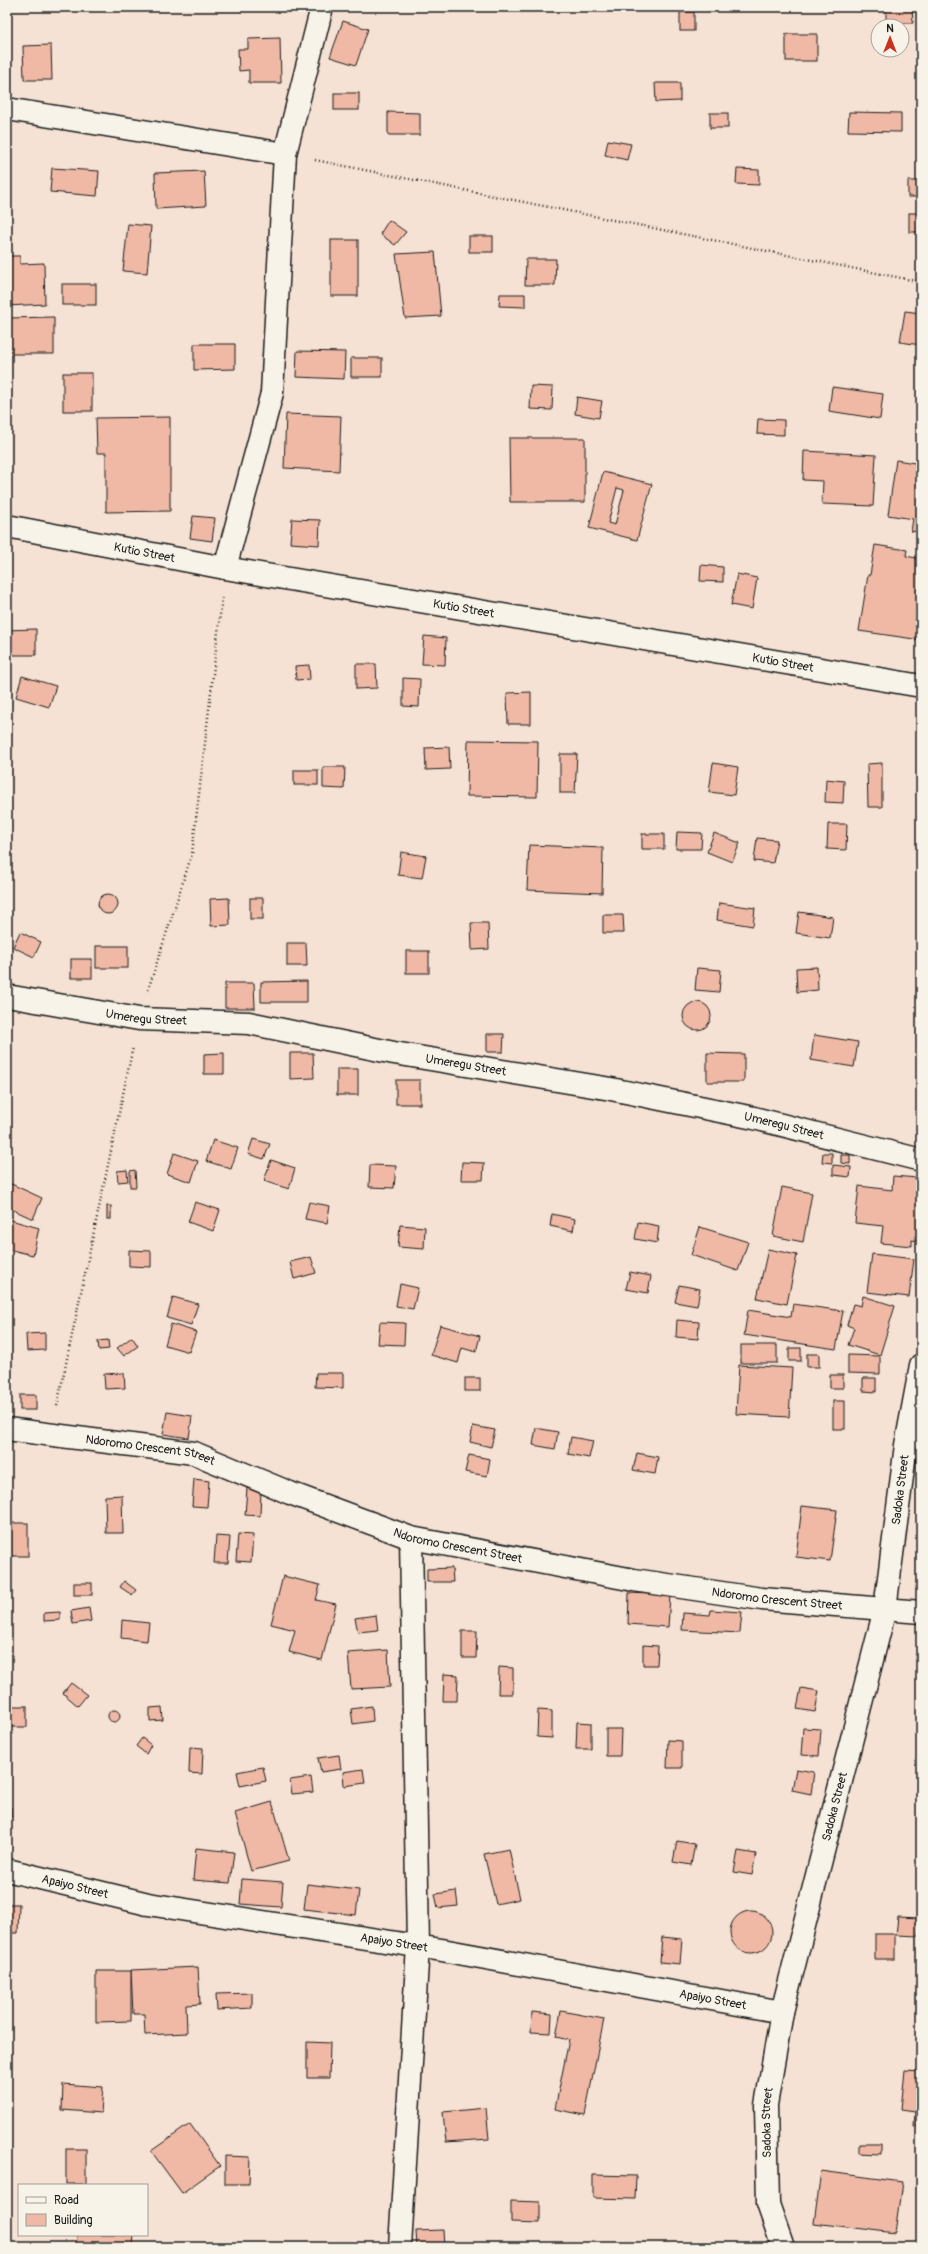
<svg xmlns="http://www.w3.org/2000/svg" width="928" height="2254" viewBox="0 0 928 2254" font-family="Pangolin,sans-serif">
	<style>
		.building { fill: #f0b9a5; stroke: #1c1c1c; fill-rule: evenodd }
		.lines { fill: none; stroke-linecap: round; stroke-linejoin: round }
		.street-casing { stroke: #1c1c1c; stroke-width: 25 }
		.path { stroke: #1c1c1c; stroke-width: 2.5; stroke-dasharray: 1 3; stroke-linecap: butt }
		.street { stroke: #f7f3e8; stroke-width: 22 }
		.labels { text-anchor: middle; dominant-baseline: central; stroke-width: 4; stroke-linejoin: round; paint-order: stroke }
		.street-label { font-size: 12px; fill: #1c1c1c; stroke: #f7f3e8 }
	</style>
	<rect width="100%" height="100%" fill="#f5e2d4"/>
	<filter id="ink" filterUnits="userSpaceOnUse"><feTurbulence type="fractalNoise" baseFrequency=".025" numOctaves="2"/><feDisplacementMap in="SourceGraphic" scale="8" xChannelSelector="R" yChannelSelector="G"/><feConvolveMatrix kernelMatrix="1 2 1 2 8 2 1 2 1" color-interpolation-filters="sRGB"/></filter>
	<g filter="url(#ink)">
		<g class="building">
			<polygon points="886,7 912,7 913,23 886,23"/>
			<rect x="680" y="12" width="14" height="19"/>
			<polygon points="343,21 368,29 356,65 330,57"/>
			<rect x="786" y="34" width="31" height="27"/>
			<polygon points="280,38 281,83 249,83 249,70 239,71 238,49 248,49 248,39"/>
			<polygon points="51,45 52,80 24,80 23,46"/>
			<polygon points="655,83 680,83 680,101 656,102"/>
			<rect x="334" y="93" width="25" height="17"/>
			<polygon points="388,112 420,113 420,135 388,135"/>
			<polygon points="849,112 901,113 901,132 848,131"/>
			<rect x="710" y="113" width="18" height="15"/>
			<polygon points="608,140 631,144 627,160 605,155"/>
			<polygon points="52,168 99,171 97,196 50,192"/>
			<polygon points="737,169 759,170 759,185 736,184"/>
			<polygon points="204,171 206,206 156,209 155,173"/>
			<rect x="908" y="181" width="13" height="16"/>
			<rect x="909" y="213" width="12" height="19"/>
			<polygon points="389,220 406,232 395,245 380,234"/>
			<polygon points="128,224 151,226 147,273 123,271"/>
			<rect x="469" y="236" width="24" height="16"/>
			<rect x="331" y="240" width="27" height="56"/>
			<polygon points="435,252 441,316 405,318 396,254"/>
			<polygon points="7,256 20,256 20,264 44,263 45,304 7,306"/>
			<polygon points="526,259 556,259 555,285 525,285"/>
			<rect x="62" y="284" width="34" height="21"/>
			<polygon points="500,294 525,294 525,307 499,306"/>
			<polygon points="905,311 921,313 921,345 900,342"/>
			<polygon points="54,317 54,354 7,354 7,318"/>
			<polygon points="194,344 235,344 235,369 194,370"/>
			<polygon points="297,351 345,352 344,379 296,377"/>
			<rect x="351" y="358" width="31" height="19"/>
			<rect x="63" y="373" width="29" height="38"/>
			<polygon points="531,386 553,387 552,410 530,409"/>
			<polygon points="832,387 883,394 880,419 829,411"/>
			<polygon points="577,397 602,401 599,418 575,414"/>
			<polygon points="286,414 341,416 339,471 284,468"/>
			<polygon points="170,417 170,511 106,512 106,453 97,453 96,418"/>
			<polygon points="758,419 784,420 784,435 757,434"/>
			<polygon points="509,438 585,438 585,502 510,502"/>
			<polygon points="804,451 876,455 873,506 822,504 823,481 803,480"/>
			<polygon points="896,460 921,464 921,532 911,531 913,519 888,515"/>
			<path d="M 603,472 L 652,484 L 637,540 L 589,528 ZM 617,488 L 624,490 L 615,525 L 608,523 Z"/>
			<polygon points="193,516 215,518 212,541 190,538"/>
			<polygon points="292,519 320,520 319,545 290,543"/>
			<polygon points="875,545 907,550 906,556 921,559 921,640 859,631 868,575 870,575"/>
			<polygon points="701,565 723,567 723,582 700,581"/>
			<polygon points="737,574 757,578 752,609 731,605"/>
			<polygon points="36,629 36,655 7,655 7,630"/>
			<polygon points="424,636 446,638 445,665 422,664"/>
			<polygon points="356,664 376,664 377,688 356,689"/>
			<polygon points="309,665 310,679 296,680 295,666"/>
			<polygon points="22,676 56,686 49,707 16,697"/>
			<polygon points="403,678 420,679 419,707 403,706"/>
			<polygon points="531,692 531,724 508,724 507,693"/>
			<polygon points="468,740 538,741 537,797 467,796"/>
			<polygon points="449,747 450,769 426,770 425,748"/>
			<polygon points="560,754 577,754 575,793 560,793"/>
			<polygon points="713,763 738,767 734,795 709,792"/>
			<polygon points="882,763 882,807 868,807 867,764"/>
			<polygon points="323,767 345,767 344,789 323,788"/>
			<rect x="294" y="770" width="24" height="15"/>
			<polygon points="826,779 844,781 843,803 825,802"/>
			<polygon points="828,824 847,824 846,850 827,849"/>
			<polygon points="677,832 702,833 701,849 676,849"/>
			<polygon points="714,833 740,843 732,862 707,852"/>
			<rect x="642" y="834" width="22" height="15"/>
			<polygon points="757,838 777,840 773,863 754,861"/>
			<polygon points="529,845 603,848 602,893 527,890"/>
			<polygon points="401,852 426,856 422,878 398,875"/>
			<circle cx="108" cy="904" r="10"/>
			<polygon points="229,898 230,925 211,926 210,899"/>
			<rect x="250" y="898" width="13" height="21"/>
			<polygon points="719,903 755,908 753,926 717,920"/>
			<polygon points="799,912 833,917 830,938 796,933"/>
			<polygon points="603,915 623,915 624,933 603,933"/>
			<polygon points="471,923 488,923 489,949 472,950"/>
			<polygon points="20,932 41,942 34,957 13,947"/>
			<polygon points="287,943 306,943 307,966 287,966"/>
			<rect x="96" y="946" width="32" height="22"/>
			<rect x="406" y="951" width="23" height="22"/>
			<rect x="71" y="959" width="21" height="19"/>
			<polygon points="817,967 818,990 797,992 796,968"/>
			<polygon points="697,968 721,970 719,992 695,990"/>
			<polygon points="307,981 307,1002 261,1002 261,982"/>
			<polygon points="225,983 254,983 255,1008 225,1008"/>
			<circle cx="697" cy="1016" r="14"/>
			<polygon points="487,1034 504,1034 503,1052 487,1052"/>
			<polygon points="814,1035 858,1042 854,1067 811,1060"/>
			<polygon points="224,1053 224,1074 204,1074 204,1054"/>
			<polygon points="290,1053 313,1053 314,1078 290,1079"/>
			<polygon points="707,1053 744,1054 744,1082 707,1082"/>
			<rect x="337" y="1069" width="21" height="26"/>
			<rect x="396" y="1080" width="24" height="24"/>
			<polygon points="253,1139 270,1144 264,1159 248,1154"/>
			<polygon points="213,1140 238,1148 231,1169 206,1161"/>
			<polygon points="174,1153 198,1161 191,1182 167,1174"/>
			<polygon points="823,1153 832,1153 832,1163 822,1162"/>
			<polygon points="841,1155 850,1155 850,1164 841,1163"/>
			<polygon points="271,1160 295,1168 289,1189 264,1181"/>
			<polygon points="462,1162 484,1163 483,1180 461,1180"/>
			<polygon points="370,1165 396,1166 394,1188 369,1187"/>
			<polygon points="833,1165 851,1167 850,1177 833,1175"/>
			<polygon points="127,1170 128,1181 118,1182 117,1171"/>
			<polygon points="135,1170 136,1187 130,1187 130,1171"/>
			<polygon points="893,1176 918,1178 917,1198 921,1198 921,1241 912,1240 912,1246 881,1243 883,1226 855,1223 859,1186 892,1190"/>
			<polygon points="7,1182 42,1198 33,1219 7,1207"/>
			<polygon points="782,1187 812,1193 803,1242 773,1236"/>
			<polygon points="195,1202 220,1210 213,1231 188,1222"/>
			<polygon points="309,1202 330,1206 327,1223 305,1219"/>
			<rect x="107" y="1206" width="4" height="13"/>
			<polygon points="552,1214 575,1219 573,1231 550,1226"/>
			<polygon points="7,1219 39,1228 33,1255 7,1249"/>
			<polygon points="638,1222 659,1226 657,1243 635,1239"/>
			<polygon points="400,1225 425,1227 424,1249 398,1247"/>
			<polygon points="700,1227 748,1242 738,1271 691,1255"/>
			<polygon points="768,1249 797,1255 787,1304 757,1298"/>
			<polygon points="129,1250 151,1251 151,1267 129,1266"/>
			<polygon points="872,1254 914,1259 909,1297 867,1292"/>
			<polygon points="311,1257 316,1273 294,1279 290,1262"/>
			<polygon points="630,1272 651,1276 648,1293 626,1289"/>
			<polygon points="400,1284 418,1288 413,1309 396,1306"/>
			<polygon points="679,1285 700,1289 697,1306 675,1302"/>
			<polygon points="863,1296 895,1306 880,1355 848,1345 854,1328 847,1325 853,1304 861,1306"/>
			<polygon points="173,1297 198,1304 191,1325 167,1318"/>
			<polygon points="793,1304 843,1311 836,1349 744,1335 748,1310 791,1317"/>
			<polygon points="677,1320 699,1322 698,1339 676,1337"/>
			<polygon points="380,1322 405,1323 404,1345 378,1344"/>
			<polygon points="171,1324 196,1332 189,1352 165,1345"/>
			<polygon points="440,1325 480,1336 476,1352 462,1348 458,1363 431,1355"/>
			<polygon points="45,1333 45,1350 27,1351 26,1334"/>
			<polygon points="132,1337 138,1346 124,1356 117,1348"/>
			<polygon points="108,1340 109,1349 99,1350 98,1341"/>
			<rect x="741" y="1345" width="36" height="18"/>
			<rect x="789" y="1348" width="12" height="13"/>
			<rect x="807" y="1354" width="12" height="13"/>
			<polygon points="848,1355 880,1356 880,1374 848,1373"/>
			<polygon points="739,1365 792,1368 789,1417 736,1414"/>
			<polygon points="124,1373 125,1388 105,1389 104,1374"/>
			<polygon points="316,1373 343,1373 343,1388 315,1387"/>
			<rect x="830" y="1375" width="13" height="13"/>
			<rect x="465" y="1378" width="15" height="13"/>
			<polygon points="863,1378 876,1378 876,1392 863,1391"/>
			<rect x="20" y="1395" width="16" height="15"/>
			<rect x="833" y="1401" width="12" height="28"/>
			<polygon points="167,1412 192,1416 189,1438 163,1434"/>
			<polygon points="473,1426 495,1430 491,1447 470,1442"/>
			<polygon points="536,1428 558,1432 555,1449 533,1445"/>
			<polygon points="571,1437 593,1441 589,1458 568,1454"/>
			<polygon points="637,1453 658,1457 655,1474 633,1470"/>
			<polygon points="469,1455 490,1459 487,1476 465,1472"/>
			<polygon points="194,1479 209,1481 207,1507 192,1506"/>
			<polygon points="247,1488 261,1489 260,1516 245,1515"/>
			<polygon points="122,1495 123,1533 106,1533 105,1496"/>
			<polygon points="802,1506 837,1510 830,1561 796,1557"/>
			<rect x="11" y="1523" width="17" height="33"/>
			<polygon points="238,1534 253,1535 251,1562 236,1561"/>
			<polygon points="216,1536 230,1537 228,1563 214,1563"/>
			<polygon points="452,1568 453,1582 427,1582 427,1569"/>
			<polygon points="283,1576 320,1585 316,1600 336,1604 322,1660 289,1652 295,1630 271,1624"/>
			<polygon points="124,1581 136,1590 132,1595 120,1587"/>
			<rect x="74" y="1583" width="18" height="12"/>
			<polygon points="7,1586 10,1586 8,1620 7,1620"/>
			<polygon points="629,1593 670,1595 668,1627 628,1624"/>
			<polygon points="89,1608 91,1621 73,1624 71,1611"/>
			<polygon points="711,1610 742,1612 740,1633 682,1630 683,1613 710,1615"/>
			<polygon points="60,1612 60,1620 44,1621 44,1613"/>
			<polygon points="376,1615 378,1630 358,1632 355,1618"/>
			<polygon points="122,1620 149,1623 147,1641 121,1638"/>
			<polygon points="462,1631 477,1631 476,1658 462,1658"/>
			<polygon points="643,1645 658,1646 657,1665 643,1665"/>
			<polygon points="388,1650 390,1687 351,1689 348,1653"/>
			<polygon points="499,1667 513,1668 513,1694 498,1694"/>
			<polygon points="444,1674 458,1675 457,1701 443,1701"/>
			<polygon points="71,1683 87,1695 78,1706 63,1693"/>
			<polygon points="801,1688 819,1691 815,1712 797,1709"/>
			<rect x="7" y="1706" width="20" height="21"/>
			<polygon points="372,1706 373,1721 353,1724 351,1709"/>
			<polygon points="162,1707 163,1720 150,1721 150,1708"/>
			<circle cx="114" cy="1716" r="6"/>
			<polygon points="538,1710 552,1711 552,1738 537,1737"/>
			<polygon points="577,1722 591,1723 591,1749 576,1749"/>
			<polygon points="803,1728 821,1729 819,1756 801,1755"/>
			<polygon points="606,1729 621,1729 620,1756 606,1756"/>
			<polygon points="142,1738 151,1745 146,1754 136,1746"/>
			<polygon points="668,1740 682,1741 682,1768 667,1768"/>
			<polygon points="190,1747 203,1748 202,1774 189,1773"/>
			<polygon points="339,1755 341,1769 321,1772 318,1758"/>
			<polygon points="263,1767 266,1781 240,1786 237,1772"/>
			<polygon points="363,1769 365,1783 344,1786 343,1772"/>
			<polygon points="796,1769 814,1772 811,1794 792,1790"/>
			<polygon points="311,1777 313,1792 292,1794 290,1780"/>
			<polygon points="272,1802 289,1861 251,1871 235,1813"/>
			<rect x="7" y="1808" width="4" height="9"/>
			<polygon points="677,1841 695,1844 691,1865 673,1862"/>
			<polygon points="196,1848 234,1852 230,1883 193,1880"/>
			<polygon points="509,1849 520,1899 496,1904 484,1854"/>
			<polygon points="738,1851 756,1854 752,1875 734,1872"/>
			<polygon points="242,1879 283,1882 281,1907 240,1904"/>
			<polygon points="307,1884 359,1890 356,1915 304,1909"/>
			<polygon points="456,1891 458,1906 438,1908 435,1894"/>
			<polygon points="7,1904 19,1904 18,1933 7,1933"/>
			<circle cx="751" cy="1932" r="21"/>
			<polygon points="898,1917 920,1918 919,1936 896,1935"/>
			<rect x="875" y="1934" width="20" height="25"/>
			<polygon points="662,1937 682,1939 680,1964 660,1962"/>
			<polygon points="198,1967 200,2004 186,2005 187,2033 145,2035 144,2014 133,2014 131,1970"/>
			<polygon points="96,1971 131,1971 131,2021 96,2022"/>
			<polygon points="252,1993 252,2008 217,2010 216,1994"/>
			<polygon points="561,2011 604,2019 585,2115 555,2109 569,2040 556,2037"/>
			<polygon points="532,2012 552,2014 551,2033 531,2032"/>
			<polygon points="307,2042 330,2043 329,2078 307,2078"/>
			<polygon points="905,2070 921,2071 921,2127 914,2126 915,2111 901,2109"/>
			<polygon points="63,2084 103,2087 101,2113 62,2110"/>
			<polygon points="486,2108 489,2139 446,2142 443,2112"/>
			<polygon points="190,2124 220,2166 182,2193 151,2151"/>
			<polygon points="859,2144 880,2144 880,2154 859,2153"/>
			<rect x="66" y="2149" width="20" height="35"/>
			<polygon points="225,2156 250,2157 249,2184 225,2184"/>
			<polygon points="821,2171 902,2182 895,2233 814,2223"/>
			<polygon points="593,2175 636,2176 635,2199 593,2198"/>
			<polygon points="511,2201 540,2202 540,2223 511,2222"/>
			<polygon points="443,2230 444,2247 417,2247 416,2231"/>
			<polygon points="56,2235 134,2235 133,2247 76,2247 77,2236"/>
		</g>
		<g class="lines">
			<defs>
				<g id="street">
					<polyline points="7,109 285,154"/>
					<path id="s1" d="M 7,526 L 225,568 L 921,686"/>
					<polyline points="225,568 272,393 285,154 322,7"/>
					<path id="s2" d="M 7,996 L 139,1019 L 249,1023 L 394,1053 L 611,1089 L 754,1118 L 921,1160"/>
					<path id="s3" d="M 7,1429 L 194,1453 L 290,1493 L 411,1538 L 634,1580 L 762,1599 L 921,1612"/>
					<path id="s4" d="M 7,1870 L 148,1904 L 442,1950 L 782,2012"/>
					<polyline points="400,2247 418,1946 411,1538"/>
					<path id="s5" d="M 783,2247 L 768,2204 L 766,2105 L 782,2012 L 885,1609 L 906,1445 L 921,1365"/>
				</g>
			</defs>
			<use href="#street" class="street-casing"/>
			<g class="path">
				<polyline points="315,160 921,282"/>
				<polyline points="148,990 192,854 222,598"/>
				<polyline points="57,1406 133,1047"/>
			</g>
			<use href="#street" class="street"/>
		</g>
	</g>
	<g class="labels">
		<g class="street-label">
			<text stroke="none"><textPath href="#s1" startOffset="140">Kutio Street</textPath></text>
			<text stroke="none"><textPath href="#s1" startOffset="464">Kutio Street</textPath></text>
			<text stroke="none"><textPath href="#s1" startOffset="788">Kutio Street</textPath></text>
			<text stroke="none"><textPath href="#s2" startOffset="141">Umeregu Street</textPath></text>
			<text stroke="none"><textPath href="#s2" startOffset="465">Umeregu Street</textPath></text>
			<text stroke="none"><textPath href="#s2" startOffset="789">Umeregu Street</textPath></text>
			<text stroke="none"><textPath href="#s3" startOffset="145">Ndoromo Crescent Street</textPath></text>
			<text stroke="none"><textPath href="#s5" startOffset="775">Sadoka Street</textPath></text>
			<text stroke="none"><textPath href="#s3" startOffset="469">Ndoromo Crescent Street</textPath></text>
			<text stroke="none"><textPath href="#s3" startOffset="793">Ndoromo Crescent Street</textPath></text>
			<text stroke="none"><textPath href="#s5" startOffset="451">Sadoka Street</textPath></text>
			<text stroke="none"><textPath href="#s4" startOffset="70">Apaiyo Street</textPath></text>
			<text stroke="none"><textPath href="#s4" startOffset="394">Apaiyo Street</textPath></text>
			<text stroke="none"><textPath href="#s4" startOffset="718">Apaiyo Street</textPath></text>
			<text stroke="none"><textPath href="#s5" startOffset="127">Sadoka Street</textPath></text>
		</g>
	</g>
	<rect width="928" height="2254" fill="none" stroke="#f7f3e8" stroke-width="24"/>
	<rect x="12" y="12" width="904" height="2230" fill="none" stroke="#1c1c1c" stroke-width="1.5" filter="url(#ink)"/>
	<rect x="18" y="2184" width="130" height="52" fill="#f7f3e8" stroke="#9f9d96"/>
	<rect x="26" y="2197" width="20" height="6" fill="#f7f3e8" stroke="#9f9d96"/>
	<text x="54" y="2204" font-size="12" fill="#1c1c1c">Road</text>
	<rect x="26" y="2214" width="20" height="12" fill="#f0b9a5" stroke="#9f9d96"/>
	<text x="54" y="2224" font-size="12" fill="#1c1c1c">Building</text>
	<g transform="translate(890 38)"><circle r="19" fill="#f7f3e8" stroke="#9f9d96"/>
	<path d="M0-3L7 15L0 10L-7 15Z" fill="#c8321e"/>
	<text y="-6" font-size="11" font-weight="bold" text-anchor="middle" fill="#1c1c1c">N</text>
	</g>
</svg>
